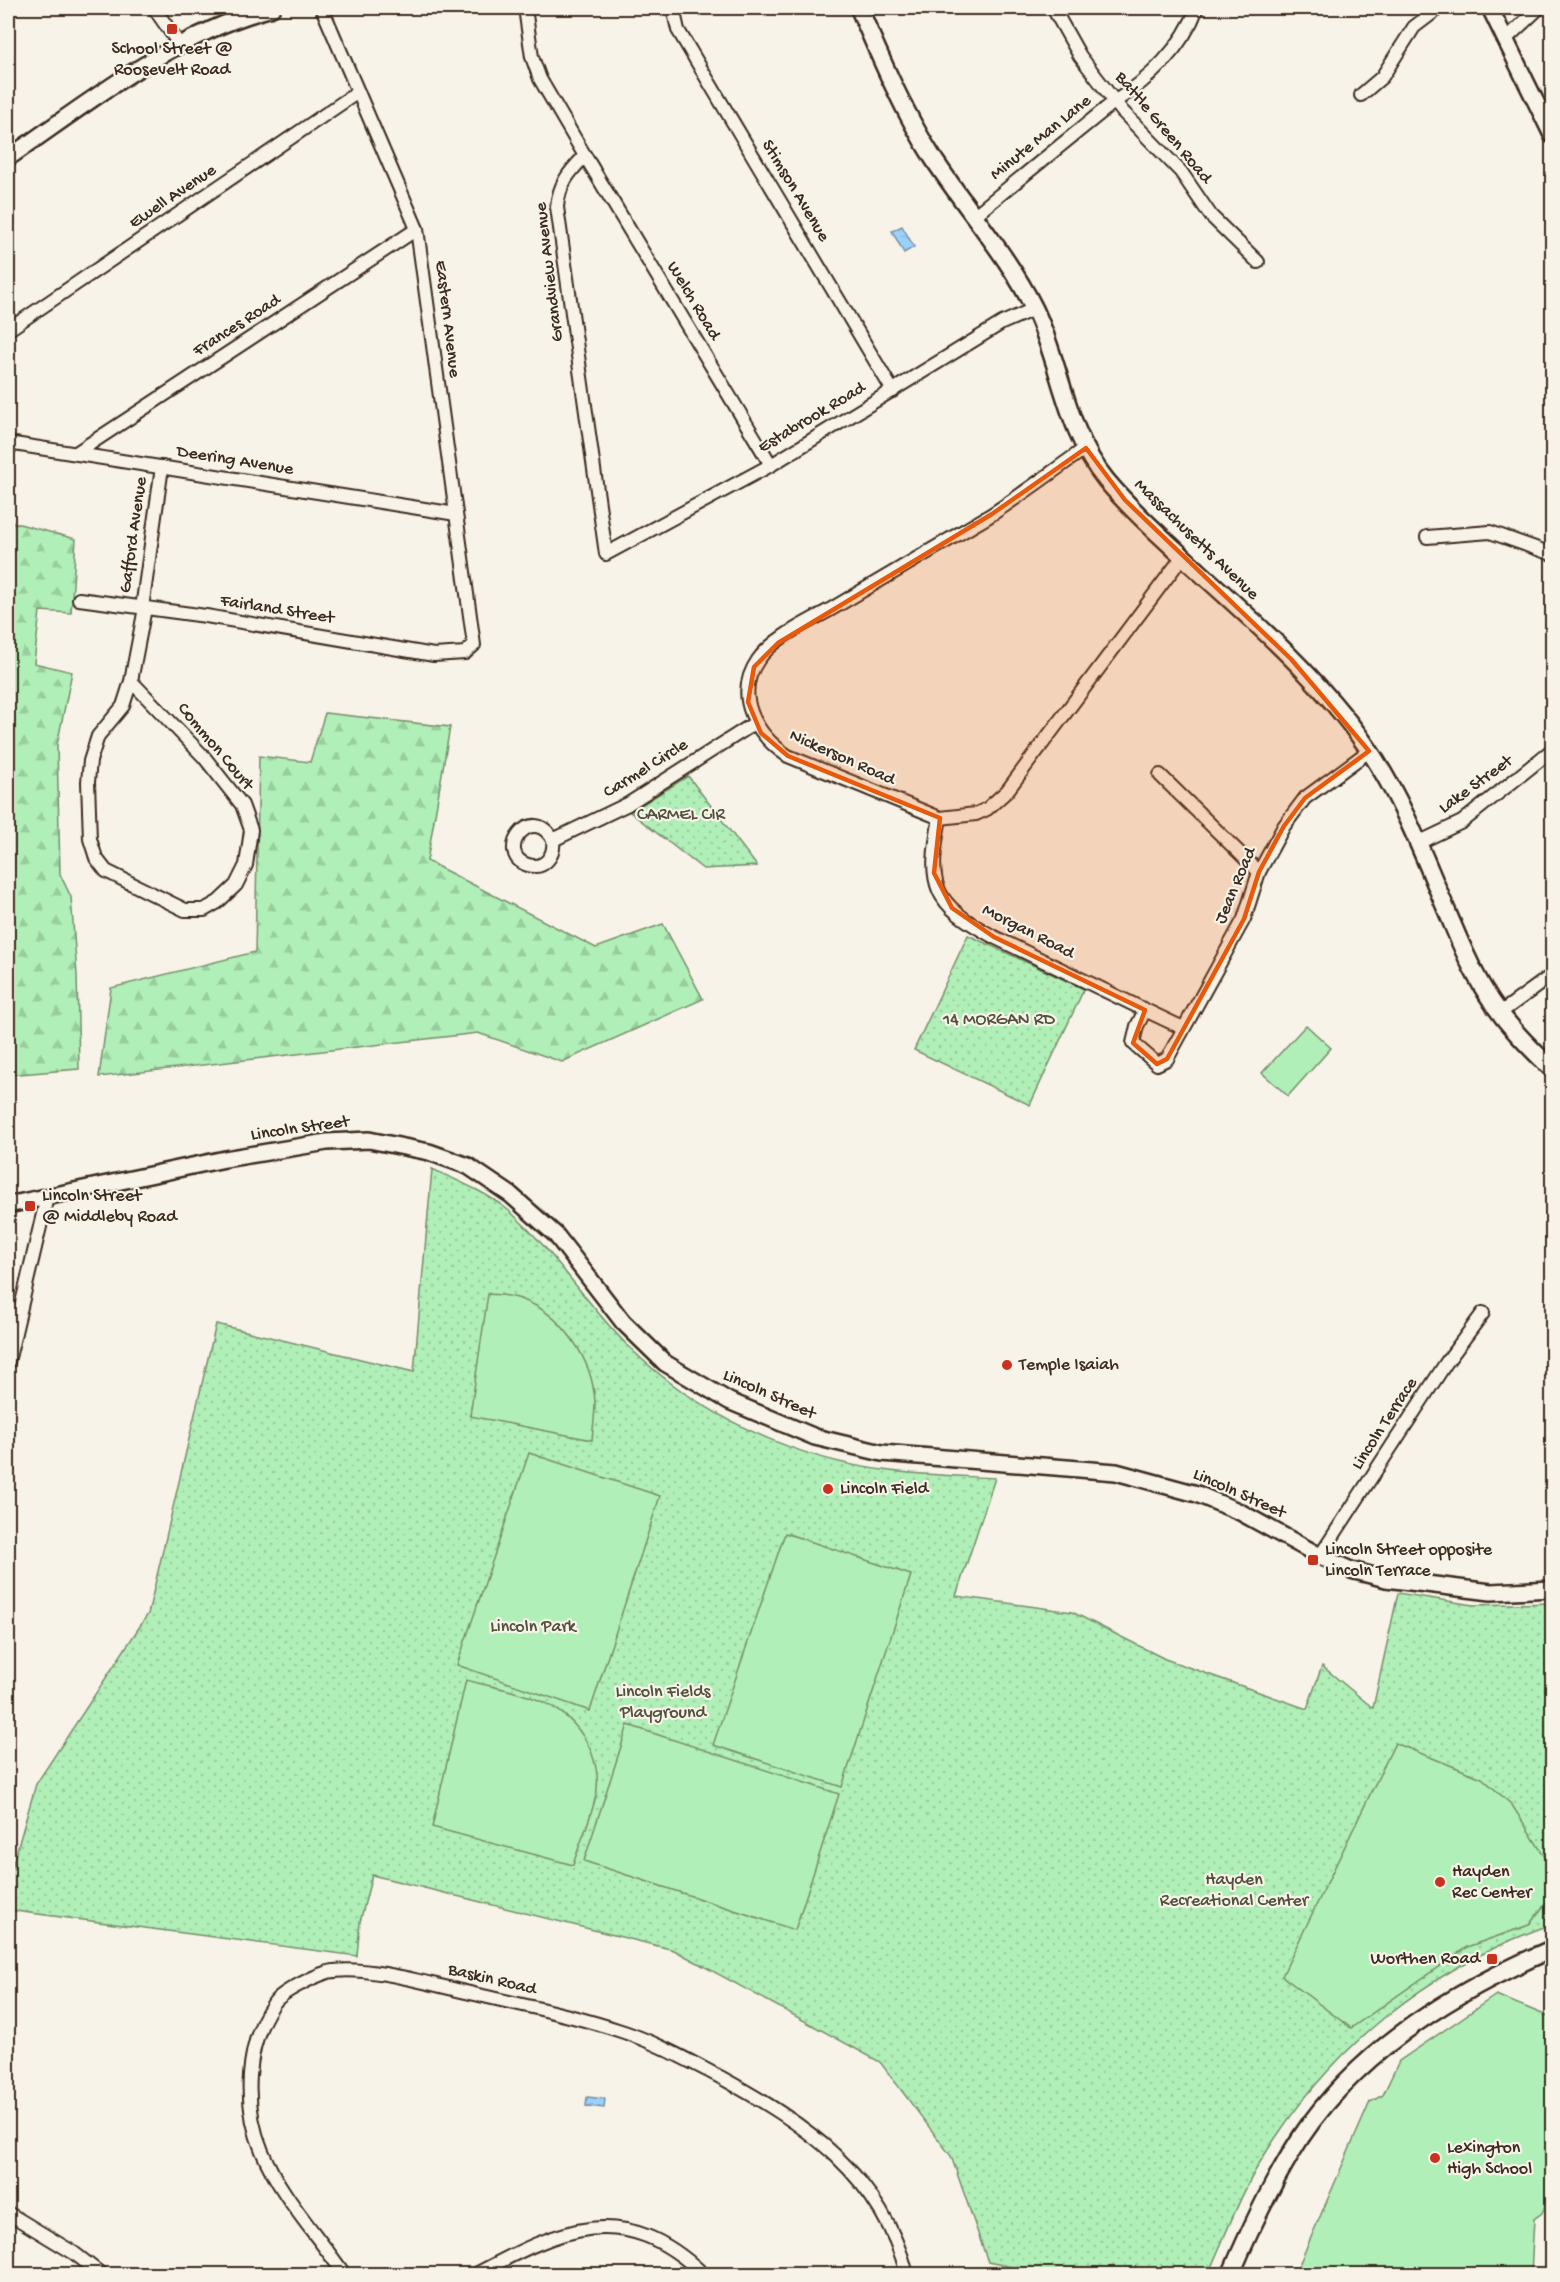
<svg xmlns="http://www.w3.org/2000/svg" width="1560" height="2282" viewBox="0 0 1560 2282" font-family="'Gochi Hand',sans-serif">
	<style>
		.green { fill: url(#green-dots); stroke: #768c6a; stroke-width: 1.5 }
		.forest { fill: url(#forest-firs); stroke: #768c6a; stroke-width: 1.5 }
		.pitch { fill: #b0efb7; stroke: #768c6a; stroke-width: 1.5 }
		.water { fill: url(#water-ripples); stroke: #758ea2; stroke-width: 1.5 }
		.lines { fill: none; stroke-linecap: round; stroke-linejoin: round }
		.minor-casing { stroke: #3b2a1e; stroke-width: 16 }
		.tertiary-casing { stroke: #3b2a1e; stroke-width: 20 }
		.secondary-casing { stroke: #3b2a1e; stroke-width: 21 }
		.minor { stroke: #f7f3e8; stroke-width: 12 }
		.tertiary { stroke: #f7f3e8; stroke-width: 15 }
		.secondary { stroke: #f7f3e8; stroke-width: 16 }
		.marked { fill: #e8590c; fill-opacity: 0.2; stroke: #e8590c; stroke-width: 4.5; stroke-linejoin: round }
		.poi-dot { fill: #c8321e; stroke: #f7f3e8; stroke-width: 2 }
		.labels { text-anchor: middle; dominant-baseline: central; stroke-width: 4.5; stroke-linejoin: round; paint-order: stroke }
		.poi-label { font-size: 18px; fill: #3b2a1e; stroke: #f7f3e8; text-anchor: start }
		.street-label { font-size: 18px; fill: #3b2a1e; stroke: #f7f3e8 }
		.park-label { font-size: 18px; fill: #52513d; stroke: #f7f3e8 }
	</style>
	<defs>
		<pattern id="green-dots" width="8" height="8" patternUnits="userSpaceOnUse" patternTransform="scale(1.5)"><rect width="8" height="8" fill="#b0efb7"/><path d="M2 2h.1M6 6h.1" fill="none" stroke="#98cd9d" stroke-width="1.8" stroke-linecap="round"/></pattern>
		<pattern id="forest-firs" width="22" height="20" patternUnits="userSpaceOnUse" patternTransform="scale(1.5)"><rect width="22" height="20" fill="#b0efb7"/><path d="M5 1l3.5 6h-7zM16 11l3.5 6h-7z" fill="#98cd9d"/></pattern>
		<pattern id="water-ripples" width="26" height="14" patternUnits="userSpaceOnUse" patternTransform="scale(1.5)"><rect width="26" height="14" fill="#9bd1fa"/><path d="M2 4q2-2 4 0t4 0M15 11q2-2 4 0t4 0" fill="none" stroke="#86b4d6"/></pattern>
	</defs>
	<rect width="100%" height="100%" fill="#f7f3e8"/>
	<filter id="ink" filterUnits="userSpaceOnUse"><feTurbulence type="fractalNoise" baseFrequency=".0167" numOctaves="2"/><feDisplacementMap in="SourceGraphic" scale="12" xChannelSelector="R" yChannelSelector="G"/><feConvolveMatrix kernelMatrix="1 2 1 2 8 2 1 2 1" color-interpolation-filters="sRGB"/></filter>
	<g filter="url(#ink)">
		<g class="green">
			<polygon points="688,776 757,866 703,869 630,812"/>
			<polygon points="968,935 1084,989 1030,1105 914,1050"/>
			<path d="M 432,1169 C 458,1181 486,1192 508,1210 C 554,1250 585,1303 628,1346 C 696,1414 795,1460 890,1471 C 925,1475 960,1476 995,1478 L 956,1596 L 1072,1612 L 1165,1659 L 1307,1709 L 1322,1666 L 1373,1708 L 1398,1593 L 1473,1605 L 1552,1603 L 1552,1924 C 1429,1968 1330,2047 1262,2159 C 1240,2195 1225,2237 1208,2274 L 1045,2274 L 988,2262 L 951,2156 L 880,2062 L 674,1950 L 372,1875 L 360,1922 L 357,1956 L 8,1910 L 8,1881 L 36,1784 L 148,1614 L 216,1324 L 414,1372 Z"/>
		</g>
		<g class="forest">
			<polygon points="8,521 76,539 71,613 40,611 34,663 72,672 57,745 60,874 71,897 77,975 79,1069 8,1075"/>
			<polygon points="325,713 450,727 427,861 596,948 663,924 703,999 562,1062 478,1033 99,1077 111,988 255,952 259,756 310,762"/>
		</g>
		<g class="pitch">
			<polygon points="1306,1025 1331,1048 1288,1096 1262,1073"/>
			<path d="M 488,1294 C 498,1295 510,1295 520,1299 C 562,1313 593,1359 595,1403 C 595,1415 593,1428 592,1440 L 470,1416 Z"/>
			<polygon points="529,1453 660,1496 590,1711 457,1665"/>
			<polygon points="785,1533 911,1575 842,1787 713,1745"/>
			<path d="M 466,1680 C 518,1694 567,1696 591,1751 C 596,1764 599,1781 596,1795 C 591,1819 580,1842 573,1865 L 432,1827 Z"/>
			<polygon points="628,1725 839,1794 795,1930 584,1861"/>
			<polygon points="1395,1743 1482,1778 1512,1805 1552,1868 1552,1895 1529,1925 1467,1947 1351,2028 1282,1976"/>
			<polygon points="1496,1995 1552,2018 1552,2190 1542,2213 1534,2219 1531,2274 1295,2274 1370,2102 1383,2095 1399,2061"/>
		</g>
		<g class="water">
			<polygon points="902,226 914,247 904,253 892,231"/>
			<polygon points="587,2097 605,2099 604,2108 586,2106"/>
		</g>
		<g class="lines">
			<defs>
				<g id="minor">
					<polyline points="154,8 179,44"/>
					<path d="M 525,8 L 532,57 L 540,79 L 585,156 C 569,172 559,184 557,207 L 606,554 L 771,465 L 1002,323 L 1034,309"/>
					<polyline points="673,8 678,30 893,391"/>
					<polyline points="1053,8 1080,56 1122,111 1181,172 1211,216 1258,262"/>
					<polyline points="1506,39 1539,8"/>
					<polyline points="1361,95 1382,77 1414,27 1439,8"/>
					<polyline points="585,156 771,465"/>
					<path d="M 975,215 L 1114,102 C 1149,80 1183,47 1197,8"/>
					<polyline points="8,330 358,92"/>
					<polyline points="8,443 456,514"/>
					<path d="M 1086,448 C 1054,470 1022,495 989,516 C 937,547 885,577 833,608 C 809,622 774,637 758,660 C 733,696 756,735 788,756 L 940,818 L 976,814 L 987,809 L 1007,791 L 1183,556"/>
					<polyline points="76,453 417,229"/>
					<polyline points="1427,537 1490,532 1552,554"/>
					<polyline points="79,599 206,616 434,655 465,653 474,645 417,229 322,8"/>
					<polyline points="142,608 162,467"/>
					<polyline points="131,681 204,757 242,805 251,830 246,865 236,885 218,902 204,910 185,910 106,871 96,858 90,839 88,782 90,761 98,736 123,706 131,681 145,608"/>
					<polyline points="1160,775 1259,872"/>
					<path d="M 940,818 C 927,886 932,903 994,937 L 1145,1010"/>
					<path d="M 553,840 C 555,855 545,870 528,865 C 493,854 532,801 553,840 L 628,804 L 755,723"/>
					<polyline points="1418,843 1462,822 1552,750"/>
					<polyline points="1500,1013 1552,975"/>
					<polyline points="1183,1028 1145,1010 1137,1026 1133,1043 1157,1064 1167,1059 1244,919 1259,872 1284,826 1305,798 1369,751"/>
					<polyline points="8,1362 47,1197"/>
					<polyline points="1320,1556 1446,1363 1483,1313"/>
					<polyline points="8,2213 74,2253 101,2274"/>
					<path d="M 344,2274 C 316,2233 281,2197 262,2151 C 243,2106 245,2044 274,2003 C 281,1992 315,1976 328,1972 C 364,1964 433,1985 470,1993 C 521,2005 574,2015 624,2032 C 657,2043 689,2061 720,2077 C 806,2124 881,2175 907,2274"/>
					<path d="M 476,2274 C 561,2229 623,2198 703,2274"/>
				</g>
				<g id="tertiary">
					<polyline points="1490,8 1552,135"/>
					<path d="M 8,158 C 91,101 173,34 272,8"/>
					<polyline points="8,1205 225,1159 327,1142 369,1140 429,1152 468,1166 511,1195 556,1235 623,1322 665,1363 729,1401 815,1437 882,1453 1116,1472 1197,1494 1240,1512 1320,1556 1351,1570 1386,1579 1491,1592 1552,1589"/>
				</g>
				<g id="secondary">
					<path d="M 859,8 C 881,59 903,111 933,158 C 966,209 1007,254 1034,308 C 1061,363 1065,430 1106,480 C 1132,511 1163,538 1193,566 C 1253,620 1322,681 1367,747 C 1401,797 1423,854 1446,909 C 1458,937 1469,966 1485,991 C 1503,1021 1527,1045 1552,1069"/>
					<path d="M 1231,2274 C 1251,2227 1273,2180 1301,2137 C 1360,2048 1457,1990 1552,1949"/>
				</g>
			</defs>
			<use href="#minor" class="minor-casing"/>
			<use href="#tertiary" class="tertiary-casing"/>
			<use href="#secondary" class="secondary-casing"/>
			<use href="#minor" class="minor"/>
			<use href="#tertiary" class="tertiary"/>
			<use href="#secondary" class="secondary"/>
		</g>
	</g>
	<path class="marked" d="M 1086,448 L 1125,500 L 1291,659 L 1369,751 L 1305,798 L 1284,826 L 1259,872 L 1244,919 L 1167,1059 L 1157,1064 L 1133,1043 L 1145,1010 L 994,937 L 952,908 L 934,873 L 940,818 L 788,756 L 761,733 L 748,702 L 754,667 L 778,643 L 992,514 Z"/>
	<g class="poi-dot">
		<rect x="166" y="23" width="12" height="12" rx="3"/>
		<rect x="24" y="1200" width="12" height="12" rx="3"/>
		<circle cx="1007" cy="1365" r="6"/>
		<circle cx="828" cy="1489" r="6"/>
		<rect x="1307" y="1554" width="12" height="12" rx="3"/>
		<circle cx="1440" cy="1882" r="6"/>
		<rect x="1486" y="1953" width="12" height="12" rx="3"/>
		<circle cx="1435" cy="2158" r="6"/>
	</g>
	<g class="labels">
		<g class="poi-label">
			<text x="172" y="49" text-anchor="middle">School Street @<tspan x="172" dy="21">Roosevelt Road</tspan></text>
			<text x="42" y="1196">Lincoln Street<tspan x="42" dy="21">@ Middleby Road</tspan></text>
			<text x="1019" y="1365">Temple Isaiah</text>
			<text x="840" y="1489">Lincoln Field</text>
			<text x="1325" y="1550">Lincoln Street opposite<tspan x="1325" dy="21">Lincoln Terrace</tspan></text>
			<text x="1452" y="1872">Hayden<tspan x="1452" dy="21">Rec Center</tspan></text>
			<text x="1480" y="1959" text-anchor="end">Worthen Road</text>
			<text x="1447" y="2148">Lexington<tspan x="1447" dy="21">High School</tspan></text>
		</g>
		<g class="street-label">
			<text transform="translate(1163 128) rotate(50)">Battle Green Road</text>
			<text transform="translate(1041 138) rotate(-39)">Minute Man Lane</text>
			<text transform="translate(795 191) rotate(59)">Stimson Avenue</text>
			<text transform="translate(173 197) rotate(-34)">Ewell Avenue</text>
			<text transform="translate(550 272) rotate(-97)">Grandview Avenue</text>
			<text transform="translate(693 301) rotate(59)">Welch Road</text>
			<text transform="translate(447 319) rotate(83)">Eastern Avenue</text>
			<text transform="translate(237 326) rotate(-33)">Frances Road</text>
			<text transform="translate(812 418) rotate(-31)">Estabrook Road</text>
			<text transform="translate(235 461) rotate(9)">Deering Avenue</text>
			<text transform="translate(134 535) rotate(-82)">Gafford Avenue</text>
			<text transform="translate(1196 540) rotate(44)">Massachusetts Avenue</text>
			<text transform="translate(277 610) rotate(9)">Fairland Street</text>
			<text transform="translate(215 747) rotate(50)">Common Court</text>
			<text transform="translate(842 758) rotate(24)">Nickerson Road</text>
			<text transform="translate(646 769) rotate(-32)">Carmel Circle</text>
			<text transform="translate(1476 785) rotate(-36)">Lake Street</text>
			<text transform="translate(1236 886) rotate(-67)">Jean Road</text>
			<text transform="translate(1028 932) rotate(27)">Morgan Road</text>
			<text transform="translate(300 1129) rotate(-8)">Lincoln Street</text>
			<text transform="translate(769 1395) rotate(24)">Lincoln Street</text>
			<text transform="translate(1385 1424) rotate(-57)">Lincoln Terrace</text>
			<text transform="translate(1239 1494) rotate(24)">Lincoln Street</text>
			<text transform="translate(492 1980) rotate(13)">Baskin Road</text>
		</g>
		<g class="park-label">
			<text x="681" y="815">CARMEL CIR</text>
			<text x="999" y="1020">14 MORGAN RD</text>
			<text x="533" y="1627">Lincoln Park</text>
			<text x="663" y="1692">Lincoln Fields<tspan x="663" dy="21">Playground</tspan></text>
			<text x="1234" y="1880">Hayden<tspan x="1234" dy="21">Recreational Center</tspan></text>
		</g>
	</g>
	<rect width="1560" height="2282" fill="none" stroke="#f7f3e8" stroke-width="30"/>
	<rect x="15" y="15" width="1530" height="2252" fill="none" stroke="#3b2a1e" stroke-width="2" filter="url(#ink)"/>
</svg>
